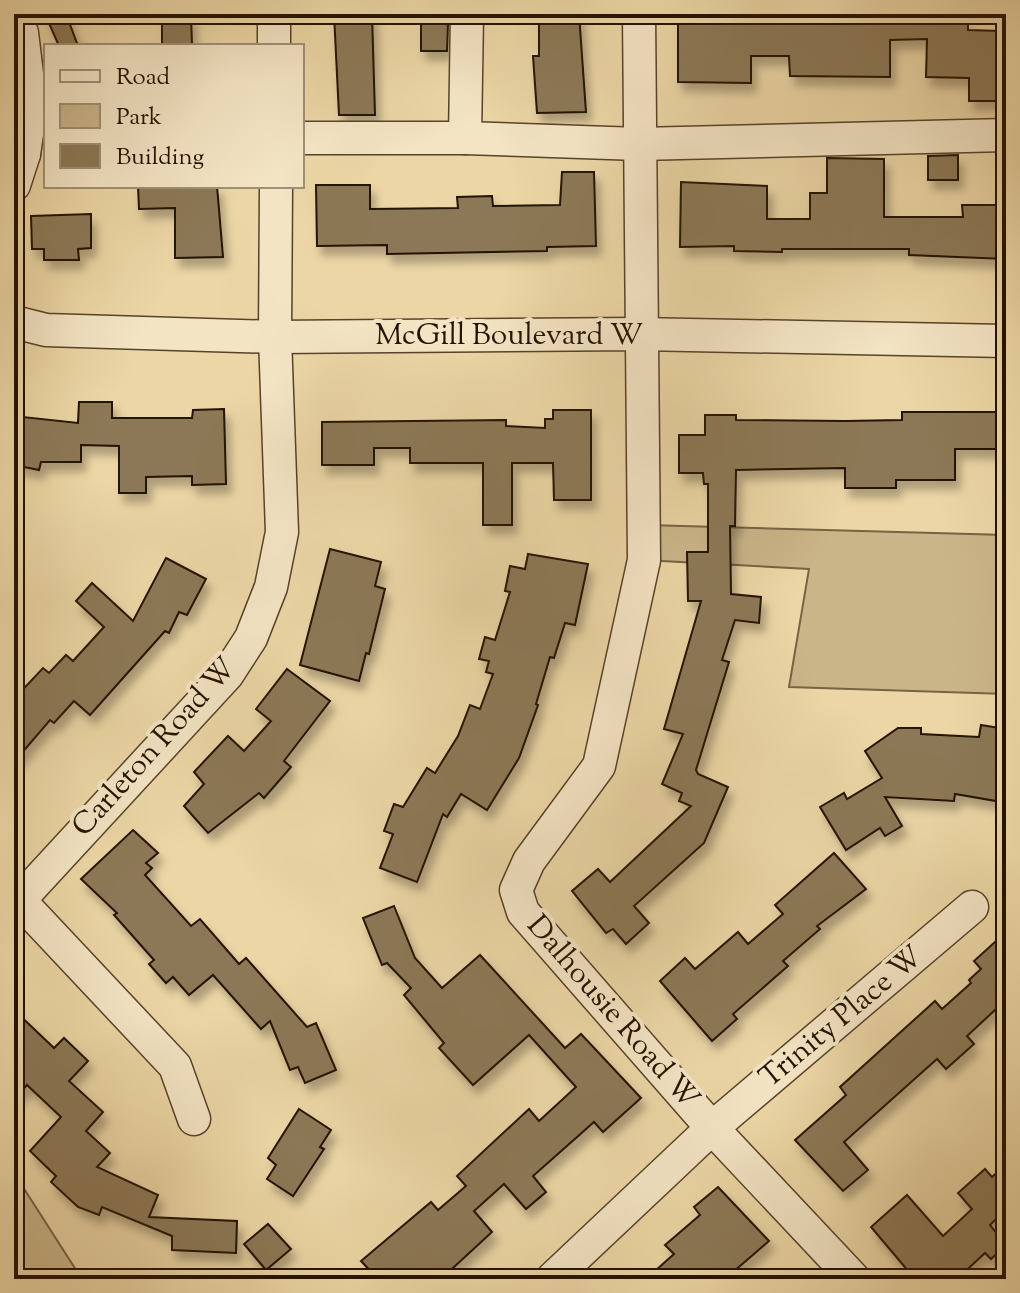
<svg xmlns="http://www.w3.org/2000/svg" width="1020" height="1293" viewBox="0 0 1020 1293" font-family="'Sorts Mill Goudy',serif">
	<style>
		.green { fill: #cab589; stroke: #776444; stroke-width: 2 }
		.building { fill: #8c7856; stroke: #241200; stroke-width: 2; filter: url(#shadow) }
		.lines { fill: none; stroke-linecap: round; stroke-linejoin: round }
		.minor-casing { stroke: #564329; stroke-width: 35 }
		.minor { stroke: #f3e4c4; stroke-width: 32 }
		.labels { text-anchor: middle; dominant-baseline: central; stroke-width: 8; stroke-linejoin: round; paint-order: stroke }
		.street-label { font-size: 30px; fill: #241200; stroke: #f3e4c4 }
	</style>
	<defs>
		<filter id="shadow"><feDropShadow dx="5" dy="9" stdDeviation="4" flood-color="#0004"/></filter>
	</defs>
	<rect width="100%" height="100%" fill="#ecd6a5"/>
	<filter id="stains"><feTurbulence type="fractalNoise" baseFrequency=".0025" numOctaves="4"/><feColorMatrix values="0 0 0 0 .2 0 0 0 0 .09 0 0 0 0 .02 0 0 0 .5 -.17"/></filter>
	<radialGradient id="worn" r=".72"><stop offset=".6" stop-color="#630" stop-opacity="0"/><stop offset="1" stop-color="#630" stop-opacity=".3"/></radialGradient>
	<g class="green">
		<polygon points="646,525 1006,535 1006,694 789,687 809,569 644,560"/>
		<polygon points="14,1173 78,1273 100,1279 14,1279"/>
	</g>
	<g class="building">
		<polygon points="45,14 66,14 78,46 59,46"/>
		<polygon points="162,14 191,14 192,46 162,46"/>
		<polygon points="334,14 372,14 375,115 339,115"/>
		<polygon points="539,14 579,14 586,112 537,113 533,56 539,56"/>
		<polygon points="678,14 751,18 751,21 826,19 826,14 905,14 905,21 968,22 968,30 1001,31 1006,101 969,101 969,78 926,77 927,39 890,40 890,77 790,76 789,56 751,56 751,83 678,82"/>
		<polygon points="421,23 448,23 447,51 421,51"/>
		<polygon points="958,155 958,180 928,180 928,156"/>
		<polygon points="827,158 884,159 884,217 963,217 962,205 1006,205 1006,259 909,255 909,249 782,249 782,252 734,251 734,246 680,247 681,182 767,186 767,219 810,219 810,193 827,193"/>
		<polygon points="562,172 594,172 596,246 547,247 547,251 387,254 387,245 317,246 316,185 370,185 370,209 458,208 457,197 492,196 493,206 560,205"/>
		<polygon points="138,186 217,186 223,257 175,258 175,208 139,209"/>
		<polygon points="91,214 91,248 78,249 79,260 44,260 44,249 32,249 31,216"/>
		<polygon points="79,402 112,402 112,418 192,418 193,410 224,409 226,484 192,485 192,476 146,477 146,493 119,493 119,446 81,445 81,462 41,462 39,470 14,465 14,416 78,423"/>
		<polygon points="553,410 591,410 591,500 554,500 553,463 512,463 512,525 483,525 483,463 410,463 410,448 374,448 374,465 322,465 322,422 506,420 506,426 545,428 545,419 553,419"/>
		<polygon points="902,412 1006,412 1006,449 955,449 955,480 896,480 896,488 845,488 845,468 736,470 735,526 730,526 731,594 761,597 759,623 735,620 722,660 729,662 696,770 698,774 728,787 704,843 634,906 649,923 626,944 613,929 606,933 572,891 598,869 610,882 691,806 679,801 682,793 662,784 683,734 664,729 701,601 688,601 687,552 708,552 708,484 704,484 703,473 679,473 679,435 705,435 705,415 736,415 736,420 845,421 902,420"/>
		<polygon points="330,549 381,562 375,586 385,589 369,654 366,653 359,681 300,665"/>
		<polygon points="528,554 588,564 575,625 565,623 554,658 550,657 536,704 538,705 519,758 487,810 461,794 447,817 443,814 417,882 380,868 393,834 384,831 394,804 403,807 427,768 435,773 458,736 470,705 480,709 493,674 486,672 489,661 479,659 485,637 495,640 510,592 505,591 510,566 525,569"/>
		<polygon points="166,558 206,579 187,615 179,612 169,633 165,631 90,715 74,701 54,723 50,720 14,762 14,699 43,668 49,673 66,655 73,661 104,627 76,601 92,583 133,621"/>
		<polygon points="287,669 330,701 284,761 291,767 264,798 259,793 208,833 184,806 204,784 194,772 228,736 244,751 271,721 256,709"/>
		<polygon points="981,725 1006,729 1006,781 1000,780 996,801 955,794 954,801 885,797 902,826 885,836 880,828 846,850 820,807 844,793 847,799 882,778 865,751 898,728 921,728 921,734 979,737"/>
		<polygon points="133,830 158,853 146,863 152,868 145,875 191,926 200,919 239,964 246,958 307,1027 316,1023 336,1070 305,1083 298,1067 290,1070 270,1021 261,1029 213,975 189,995 173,977 166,983 149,964 154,960 114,915 117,913 81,879"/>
		<polygon points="834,853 866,889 817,926 820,929 783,961 788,966 733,1014 737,1019 712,1041 660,981 685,958 695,969 738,932 748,944 783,914 775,905"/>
		<polygon points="394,906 415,958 442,988 480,955 565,1048 581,1034 641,1098 603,1132 594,1122 533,1176 546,1192 526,1209 504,1184 474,1211 492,1232 441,1279 378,1279 361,1261 431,1202 438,1210 466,1186 457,1176 529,1109 539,1121 576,1087 529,1035 473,1085 439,1048 444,1043 404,995 411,988 387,963 382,965 363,918"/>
		<polygon points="1006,932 1006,1022 995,1010 967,1036 974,1044 946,1069 937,1059 844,1142 868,1170 843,1191 795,1140 846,1095 840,1087 935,1001 942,1009 971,983 969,980 981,969 974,961"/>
		<polygon points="14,1010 54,1048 64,1038 88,1061 69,1081 103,1112 86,1131 110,1153 97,1167 158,1195 149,1217 237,1221 236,1253 172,1250 172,1236 102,1207 99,1215 78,1207 51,1182 56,1176 30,1151 61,1117 27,1085 14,1099"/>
		<polygon points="299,1109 331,1130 320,1147 324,1149 293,1196 267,1179 276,1165 268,1158"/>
		<polygon points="1006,1164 1006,1209 990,1225 1006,1245 991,1259 985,1253 957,1279 915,1279 871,1227 907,1195 943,1236 972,1209 958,1193 985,1169 992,1177"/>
		<polygon points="718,1187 769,1241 725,1279 646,1279 674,1254 665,1245 700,1215 694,1207"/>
		<polygon points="268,1224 291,1249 266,1270 244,1244"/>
	</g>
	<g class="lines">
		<defs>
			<g id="minor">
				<polyline points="274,14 274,46"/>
				<polyline points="639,14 644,560 599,766 529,861 516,890 523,912 712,1128 854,1279"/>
				<polyline points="14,30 22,33 31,107 24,154 14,148"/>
				<polyline points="302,138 465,138 639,144 1006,135"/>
				<polyline points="465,138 467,14"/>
				<polyline points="14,185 24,154"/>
				<polyline points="14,322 46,330 275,337 639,334 1006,341"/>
				<polyline points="19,900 175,1066 194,1119"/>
				<polyline points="14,906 227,675 251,638 271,587 282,532 275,337 276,186"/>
				<polyline points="552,1279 712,1128 972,907"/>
			</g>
		</defs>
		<use href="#minor" class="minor-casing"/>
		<use href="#minor" class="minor"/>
	</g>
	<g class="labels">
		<g class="street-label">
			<text x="509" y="336">McGill Boulevard W</text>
			<text transform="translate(155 748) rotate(-48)">Carleton Road W</text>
			<text transform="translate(612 1013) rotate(49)">Dalhousie Road W</text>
			<text transform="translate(842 1018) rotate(-40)">Trinity Place W</text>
		</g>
	</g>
	<rect width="1020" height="1293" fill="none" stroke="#ecd6a5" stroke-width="48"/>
	<rect x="16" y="16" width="988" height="1261" fill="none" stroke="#241200" stroke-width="4"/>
	<rect x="24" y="24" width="972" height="1245" fill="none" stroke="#241200" stroke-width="2"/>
	<rect x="44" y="44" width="260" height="144" fill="#f3e4c4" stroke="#a09076" stroke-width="2"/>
	<rect x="60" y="70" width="40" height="12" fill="#f3e4c4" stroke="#a09076" stroke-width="2"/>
	<text x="116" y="84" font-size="24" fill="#241200">Road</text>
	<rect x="60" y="104" width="40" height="24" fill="#cab589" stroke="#a09076" stroke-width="2"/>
	<text x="116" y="124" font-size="24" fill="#241200">Park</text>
	<rect x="60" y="144" width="40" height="24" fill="#8c7856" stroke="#a09076" stroke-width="2"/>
	<text x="116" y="164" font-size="24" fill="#241200">Building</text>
	<rect width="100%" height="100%" filter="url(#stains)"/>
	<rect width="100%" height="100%" fill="url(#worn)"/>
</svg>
